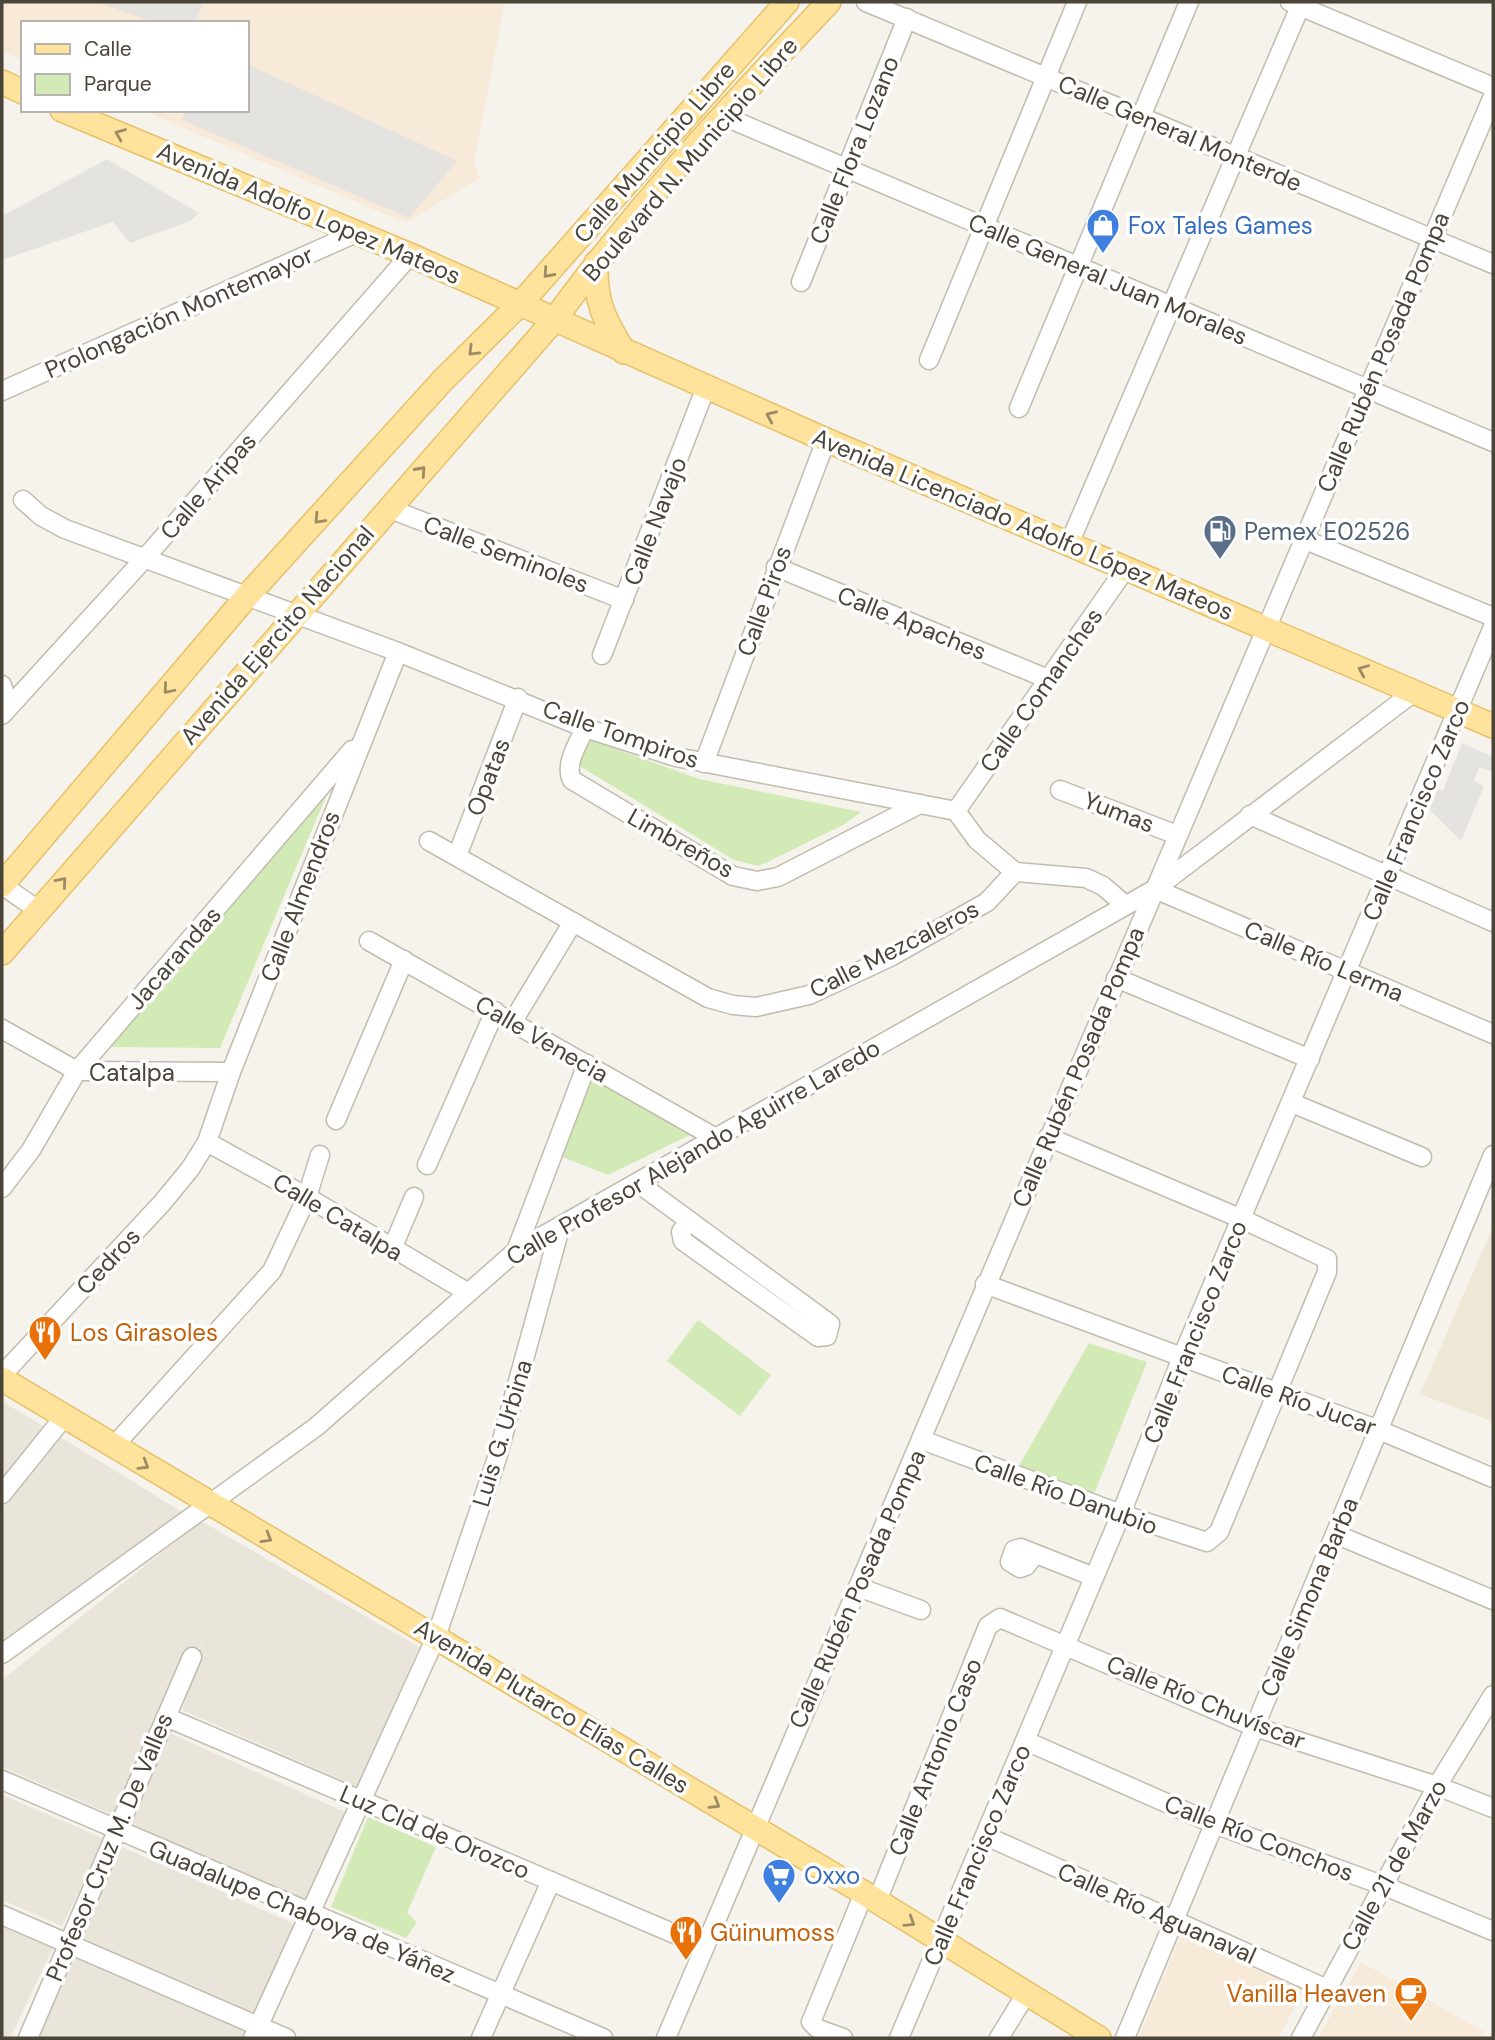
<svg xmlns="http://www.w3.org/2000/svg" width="1495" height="2040" viewBox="0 0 1495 2040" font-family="'DM Sans',sans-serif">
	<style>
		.residential { fill: #eae5da }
		.commercial { fill: #f7ead8 }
		.education { fill: #efe8d6 }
		.green { fill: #d2eab5 }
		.parking { fill: #e5e3e0 }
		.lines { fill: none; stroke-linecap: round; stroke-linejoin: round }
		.minor-casing { stroke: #c2bbae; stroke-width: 21 }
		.major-casing { stroke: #e6c16a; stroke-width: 26 }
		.minor { stroke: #fff; stroke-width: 18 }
		.major { stroke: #ffe39c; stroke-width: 23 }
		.oneway { stroke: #9c8c66 }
		.labels { text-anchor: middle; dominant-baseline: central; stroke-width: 7; stroke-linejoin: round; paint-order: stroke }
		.street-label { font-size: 24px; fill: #4b4439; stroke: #fff }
		.shop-label { font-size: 24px; fill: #366cbe; stroke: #fff; text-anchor: start }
		.service-label { font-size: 24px; fill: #4e5e75; stroke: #fff; text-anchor: start }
		.food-label { font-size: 24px; fill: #c56008; stroke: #fff; text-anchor: start }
	</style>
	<rect width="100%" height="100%" fill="#f6f3ec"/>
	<g class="residential">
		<polygon points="2,1401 182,1512 2,1650"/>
		<polygon points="201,1521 419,1647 358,1787 182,1710 202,1642 113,1815 2,1767 2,1680"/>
		<polygon points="165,1731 347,1813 306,1902 125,1825"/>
		<polygon points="2,1795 105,1839 62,1926 2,1900"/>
		<polygon points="120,1846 294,1924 254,2012 82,1938"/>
		<polygon points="2,1925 53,1948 10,2038 2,2038"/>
		<polygon points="77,1951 248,2026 243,2038 38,2038"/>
	</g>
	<g class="commercial">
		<polygon points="2,2 505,2 474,162 480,178 406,223 142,110 247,110 247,23 23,23 23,60 2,51"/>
		<polygon points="1182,1933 1306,1988 1278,2038 1138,2038"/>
		<polygon points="1361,1962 1483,2031 1479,2038 1318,2038"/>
	</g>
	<polygon class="education" points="1493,1227 1493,1422 1420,1394"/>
	<g class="green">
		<polygon points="591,740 699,779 861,812 843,825 759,866 734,860 578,765"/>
		<polygon points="327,794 220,1048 109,1047"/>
		<polygon points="591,1073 694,1133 608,1175 560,1156"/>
		<polygon points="698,1320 771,1375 740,1416 667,1361"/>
		<polygon points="1089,1343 1147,1362 1094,1494 1019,1466"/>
		<polygon points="368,1817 436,1847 407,1913 417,1922 406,1938 331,1907"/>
	</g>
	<g class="parking">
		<polygon points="97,2 203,2 195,23 157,23"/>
		<polygon points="247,64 457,161 409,218 182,120 186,110 247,110"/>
		<polygon points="107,159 199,213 190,221 130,243 113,222 2,260 2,216"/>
		<polygon points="1462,743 1493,757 1493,772 1479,767 1474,781 1484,786 1461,841 1429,809 1438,789 1443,791"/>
	</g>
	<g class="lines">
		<defs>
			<g id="minor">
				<polyline points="866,2 1493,264"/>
				<polyline points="1290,2 1493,87"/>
				<polyline points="723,116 1493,442"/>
				<polyline points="801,282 907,18"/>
				<polyline points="929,360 1077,2"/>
				<polyline points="2,391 356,233"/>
				<polyline points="1019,408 1189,2"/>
				<polyline points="23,500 41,516 65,529 398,652 585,728 676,757 956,811 977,840 1015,872 1086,878 1103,886 1125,905"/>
				<polyline points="388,508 624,600"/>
				<polyline points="1303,539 1493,617"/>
				<polyline points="1069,544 1302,2"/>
				<polyline points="776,567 1048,679"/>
				<polyline points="602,655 706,387"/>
				<polyline points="2,685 9,707"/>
				<polyline points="2,715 145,558 410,255"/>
				<path d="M 585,728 C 579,742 564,764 572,780 L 733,876 L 757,881 L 778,877 L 920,804"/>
				<polyline points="704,763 826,440"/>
				<polyline points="1060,790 1177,835"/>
				<polyline points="956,811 1126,568"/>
				<polyline points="1250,815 1493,922"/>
				<polyline points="429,841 708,998 733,1005 756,1007 809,995 892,956 987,902 1015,872"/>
				<polyline points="457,856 518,698"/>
				<polyline points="2,885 38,910"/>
				<polyline points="1155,889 1493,1034"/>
				<polyline points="369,941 714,1137"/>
				<polyline points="1116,978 1310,1059"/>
				<polyline points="513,1021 573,922"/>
				<polyline points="2,1029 77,1071 231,1072"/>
				<polyline points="1292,1103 1422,1157"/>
				<polyline points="336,1120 404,960"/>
				<polyline points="207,1142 307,1197 467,1292"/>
				<polyline points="427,1165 495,1011"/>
				<polyline points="638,1183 830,1324 827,1336 818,1337 683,1241 681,1232 689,1220"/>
				<polyline points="2,1188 31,1150 77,1071 352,750"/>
				<polyline points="392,1249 414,1197"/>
				<polyline points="516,1251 587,1064"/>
				<polyline points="985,1284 1379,1430 1493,1478"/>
				<polyline points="2,1375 162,1203 190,1169 207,1142 231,1072 398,652"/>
				<polyline points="922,1440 1121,1514 1207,1542 1219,1532 1327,1272 1327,1259 1242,1219 1048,1137"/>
				<polyline points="113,1447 272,1271 307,1197 320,1155"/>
				<polyline points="2,1494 64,1417"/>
				<polyline points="1335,1534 1493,1600"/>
				<polyline points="1035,1554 1026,1566 1020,1568 1010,1562 1014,1550 1021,1548 1094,1577"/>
				<polyline points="858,1587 921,1610"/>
				<polyline points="2,1654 316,1427 516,1251 1155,889 1414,692"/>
				<polyline points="166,1717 703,1946"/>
				<polyline points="1026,1741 1214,1824 1382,1885 1493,1931"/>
				<polyline points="2,1780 603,2038"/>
				<polyline points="986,1836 1327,1989"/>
				<polyline points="877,1901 988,1626 1000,1618 1255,1727 1437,1786 1493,1808"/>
				<polyline points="2,1915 286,2038"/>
				<polyline points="28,2038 192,1657"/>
				<polyline points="253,2038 436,1637 497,1458 560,1228"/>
				<polyline points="481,2038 551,1881"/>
				<polyline points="666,2038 1493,96"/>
				<polyline points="843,2038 818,2029 811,2022 864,1893"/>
				<polyline points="899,2038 1121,1514 1182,1357 1493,627"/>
				<polyline points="999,2038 1026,1994"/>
				<polyline points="1125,2038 1493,1155"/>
				<polyline points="1301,2038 1437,1786 1493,1695"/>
			</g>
			<g id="major">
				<polyline points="2,82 23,92"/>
				<polyline points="62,110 410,255 826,440 1493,726"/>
				<path d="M 596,263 C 595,303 604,319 624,352"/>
				<polyline points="2,885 248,595 443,380 521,303 787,2"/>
				<path d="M 2,953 L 555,319 C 637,206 733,103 829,2"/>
				<polyline points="2,1379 864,1893 1099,2038"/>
			</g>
		</defs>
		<use href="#minor" class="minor-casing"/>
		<use href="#major" class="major-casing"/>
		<use href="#minor" class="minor"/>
		<use href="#major" class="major"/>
	</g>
	<defs><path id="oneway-chevron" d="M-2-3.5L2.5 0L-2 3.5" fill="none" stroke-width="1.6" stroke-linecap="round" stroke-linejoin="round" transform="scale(1.75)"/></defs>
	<g class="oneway">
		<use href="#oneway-chevron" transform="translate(120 134) rotate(-158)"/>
		<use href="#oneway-chevron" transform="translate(548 273) rotate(132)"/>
		<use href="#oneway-chevron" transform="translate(473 351) rotate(135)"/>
		<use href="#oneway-chevron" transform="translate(771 416) rotate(-156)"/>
		<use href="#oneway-chevron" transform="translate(421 471) rotate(-48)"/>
		<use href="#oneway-chevron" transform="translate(319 519) rotate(133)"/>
		<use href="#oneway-chevron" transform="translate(1363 670) rotate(-157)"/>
		<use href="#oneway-chevron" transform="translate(168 689) rotate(130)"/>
		<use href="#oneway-chevron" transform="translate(62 882) rotate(-49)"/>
		<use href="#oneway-chevron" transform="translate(144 1465) rotate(31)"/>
		<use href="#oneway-chevron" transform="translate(267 1538) rotate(30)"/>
		<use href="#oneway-chevron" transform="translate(715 1804) rotate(31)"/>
		<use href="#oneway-chevron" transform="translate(910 1922) rotate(32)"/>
	</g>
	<defs>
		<symbol id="shop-pin" viewBox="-11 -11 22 30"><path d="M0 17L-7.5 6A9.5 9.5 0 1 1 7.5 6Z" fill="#3f7fe0" stroke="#fff"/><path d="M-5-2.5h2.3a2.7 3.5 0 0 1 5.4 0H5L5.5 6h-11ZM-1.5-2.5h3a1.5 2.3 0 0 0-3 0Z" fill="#fff"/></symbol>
		<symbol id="fuel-pin" viewBox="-11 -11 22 30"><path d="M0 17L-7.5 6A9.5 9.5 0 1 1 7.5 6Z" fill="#5c6f8a" stroke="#fff"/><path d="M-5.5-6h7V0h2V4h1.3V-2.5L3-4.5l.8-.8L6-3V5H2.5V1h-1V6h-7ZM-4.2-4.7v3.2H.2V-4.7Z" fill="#fff"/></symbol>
		<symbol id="restaurant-pin" viewBox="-11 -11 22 30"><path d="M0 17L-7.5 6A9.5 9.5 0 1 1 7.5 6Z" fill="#e8710a" stroke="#fff"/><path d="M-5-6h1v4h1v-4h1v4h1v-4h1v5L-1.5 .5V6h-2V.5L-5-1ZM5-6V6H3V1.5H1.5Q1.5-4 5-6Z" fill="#fff"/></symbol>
		<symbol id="supermarket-pin" viewBox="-11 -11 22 30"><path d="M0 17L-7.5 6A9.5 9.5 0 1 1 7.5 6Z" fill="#3f7fe0" stroke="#fff"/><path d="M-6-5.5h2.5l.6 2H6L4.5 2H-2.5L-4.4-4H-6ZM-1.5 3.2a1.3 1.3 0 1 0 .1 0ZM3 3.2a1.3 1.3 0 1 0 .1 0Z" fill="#fff"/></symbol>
		<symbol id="cafe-pin" viewBox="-11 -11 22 30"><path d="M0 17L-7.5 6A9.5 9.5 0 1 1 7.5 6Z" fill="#e8710a" stroke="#fff"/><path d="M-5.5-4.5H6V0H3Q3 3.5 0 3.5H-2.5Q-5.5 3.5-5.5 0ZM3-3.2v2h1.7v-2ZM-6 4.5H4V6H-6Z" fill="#fff"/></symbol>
	</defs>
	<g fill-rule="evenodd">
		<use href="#shop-pin" x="1084" y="206" width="38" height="52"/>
		<use href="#fuel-pin" x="1201" y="512" width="38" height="52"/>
		<use href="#restaurant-pin" x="26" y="1313" width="38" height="52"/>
		<use href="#supermarket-pin" x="760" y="1856" width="38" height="52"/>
		<use href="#restaurant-pin" x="667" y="1913" width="38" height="52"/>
		<use href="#cafe-pin" x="1392" y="1974" width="38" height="52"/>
	</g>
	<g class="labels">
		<g class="street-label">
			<text transform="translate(1180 133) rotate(23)">Calle General Monterde</text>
			<text transform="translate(854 150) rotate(-68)">Calle Flora Lozano</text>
			<text transform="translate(654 152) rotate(-49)">Calle Municipio Libre</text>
			<text transform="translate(690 159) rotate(-49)">Boulevard N. Municipio Libre</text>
			<text transform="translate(309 213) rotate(23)">Avenida Adolfo Lopez Mateos</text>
			<text transform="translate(1108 279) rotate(23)">Calle General Juan Morales</text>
			<text transform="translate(179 312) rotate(-24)">Prolongación Montemayor</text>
			<text transform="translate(1383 352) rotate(-67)">Calle Rubén Posada Pompa</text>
			<text transform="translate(208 486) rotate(-49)">Calle Aripas</text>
			<text transform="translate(655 521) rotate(-69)">Calle Navajo</text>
			<text transform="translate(1023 524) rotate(23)">Avenida Licenciado Adolfo López Mateos</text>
			<text transform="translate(506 554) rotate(21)">Calle Seminoles</text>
			<text transform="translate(764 601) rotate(-70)">Calle Piros</text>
			<text transform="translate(912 623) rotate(22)">Calle Apaches</text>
			<text transform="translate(277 635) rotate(-49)">Avenida Ejercito Nacional</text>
			<text transform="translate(1041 690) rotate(-55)">Calle Comanches</text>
			<text transform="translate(621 734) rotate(19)">Calle Tompiros</text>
			<text transform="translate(488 777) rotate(-69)">Opatas</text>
			<text transform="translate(1416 810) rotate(-67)">Calle Francisco Zarco</text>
			<text transform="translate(1119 812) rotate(21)">Yumas</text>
			<text transform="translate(681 843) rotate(29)">Limbreños</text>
			<text transform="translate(300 896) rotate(-69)">Calle Almendros</text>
			<text transform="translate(894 949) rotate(-27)">Calle Mezcaleros</text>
			<text transform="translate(174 958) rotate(-49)">Jacarandas</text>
			<text transform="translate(1324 961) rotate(23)">Calle Río Lerma</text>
			<text transform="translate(542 1039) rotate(30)">Calle Venecia</text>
			<text transform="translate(1078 1067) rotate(-67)">Calle Rubén Posada Pompa</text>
			<text x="132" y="1072">Catalpa</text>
			<text transform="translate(693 1152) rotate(-30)">Calle Profesor Alejando Aguirre Laredo</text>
			<text transform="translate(338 1217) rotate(31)">Calle Catalpa</text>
			<text transform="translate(108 1261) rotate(-47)">Cedros</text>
			<text transform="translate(1195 1332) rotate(-68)">Calle Francisco Zarco</text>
			<text transform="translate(1299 1400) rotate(20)">Calle Río Jucar</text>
			<text transform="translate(502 1433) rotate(-73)">Luis G. Urbina</text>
			<text transform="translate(1066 1494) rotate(20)">Calle Río Danubio</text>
			<text transform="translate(857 1589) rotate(-66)">Calle Rubén Posada Pompa</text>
			<text transform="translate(1309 1597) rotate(-67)">Calle Simona Barba</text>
			<text transform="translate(1206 1702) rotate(22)">Calle Río Chuvíscar</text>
			<text transform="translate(552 1706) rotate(31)">Avenida Plutarco Elías Calles</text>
			<text transform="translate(935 1757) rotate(-68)">Calle Antonio Caso</text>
			<text transform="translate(435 1832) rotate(23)">Luz CId de Orozco</text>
			<text transform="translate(1259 1838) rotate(21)">Calle Río Conchos</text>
			<text transform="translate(109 1847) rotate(-67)">Profesor Cruz M. De Valles</text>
			<text transform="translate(977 1855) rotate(-67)">Calle Francisco Zarco</text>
			<text transform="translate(1394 1865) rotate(-61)">Calle 21 de Marzo</text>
			<text transform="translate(302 1911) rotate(23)">Guadalupe Chaboya de Yáñez</text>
			<text transform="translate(1157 1913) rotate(24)">Calle Río Aguanaval</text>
		</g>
		<g class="shop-label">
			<text x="1128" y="225">Fox Tales Games</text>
			<text x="804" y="1875">Oxxo</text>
		</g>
		<g class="service-label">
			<text x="1244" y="531">Pemex E02526</text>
		</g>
		<g class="food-label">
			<text x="70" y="1332">Los Girasoles</text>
			<text x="710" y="1932">Güinumoss</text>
			<text x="1386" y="1993" text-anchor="end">Vanilla Heaven</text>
		</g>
	</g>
	<rect width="1495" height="2040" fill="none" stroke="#4b4439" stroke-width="7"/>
	<rect x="21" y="21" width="228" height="91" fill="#ffffff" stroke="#b7b4b0" stroke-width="2"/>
	<rect x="35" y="44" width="35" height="10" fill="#ffe39c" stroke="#b7b4b0" stroke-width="2"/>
	<text x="84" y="56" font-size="21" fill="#4b4439">Calle</text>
	<rect x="35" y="74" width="35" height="21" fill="#d2eab5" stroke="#b7b4b0" stroke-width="2"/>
	<text x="84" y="91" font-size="21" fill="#4b4439">Parque</text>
</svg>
